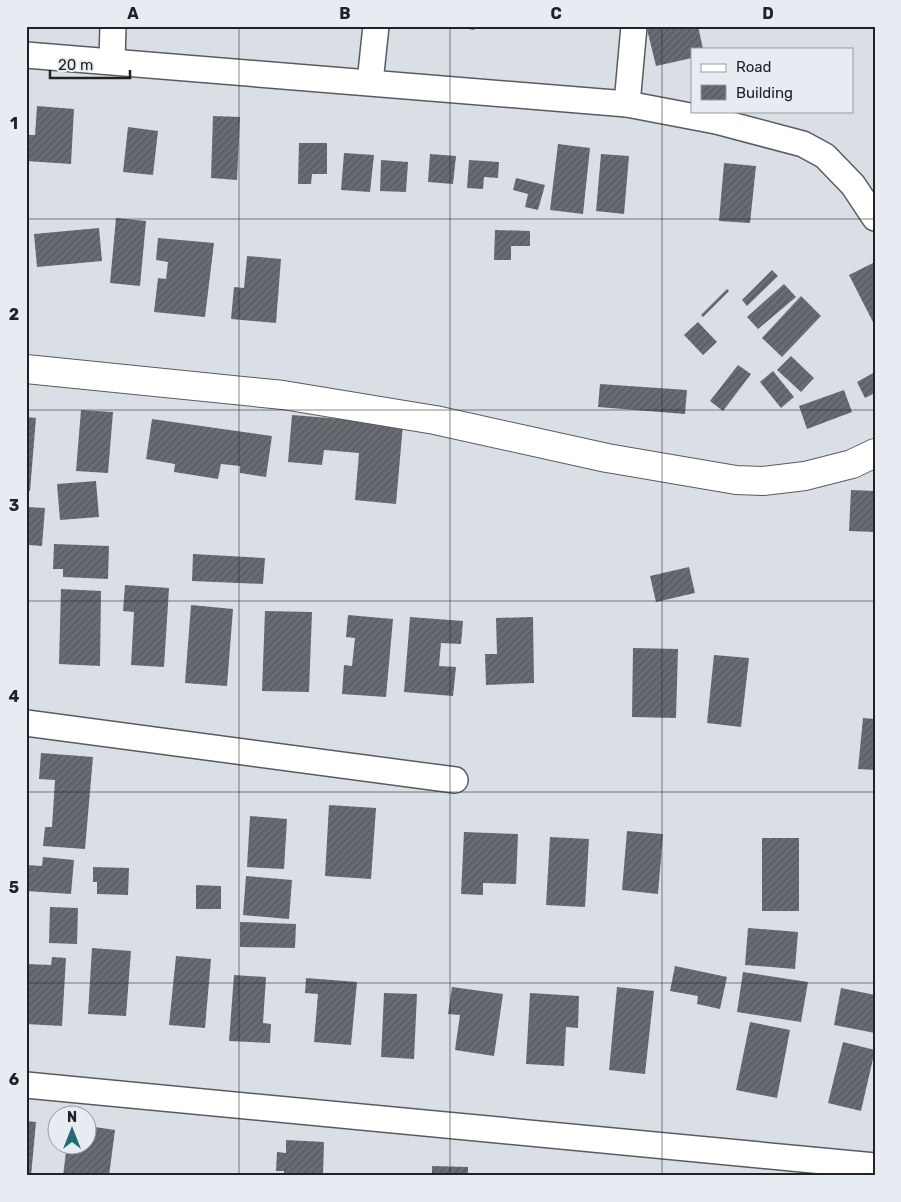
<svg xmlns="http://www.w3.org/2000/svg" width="901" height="1202" viewBox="0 0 901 1202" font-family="Rubik,sans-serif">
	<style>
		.building { fill: url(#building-hatch) }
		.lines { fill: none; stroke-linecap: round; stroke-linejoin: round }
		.minor-casing { stroke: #575c62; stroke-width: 28 }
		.tertiary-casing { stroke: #575c62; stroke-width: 30 }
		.minor { stroke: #fff; stroke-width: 25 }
		.tertiary { stroke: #fff; stroke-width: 28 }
		.grid { fill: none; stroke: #202224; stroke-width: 1; stroke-opacity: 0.55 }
		.neatline { fill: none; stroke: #202224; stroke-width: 2 }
		.grid-label { font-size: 16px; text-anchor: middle; font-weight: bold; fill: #202224 }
	</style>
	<defs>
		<pattern id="building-hatch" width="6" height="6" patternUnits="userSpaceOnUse" patternTransform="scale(1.25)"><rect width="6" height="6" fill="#686d73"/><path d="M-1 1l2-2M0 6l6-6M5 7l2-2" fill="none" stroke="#55595e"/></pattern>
	</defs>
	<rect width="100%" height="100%" fill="#dadfe6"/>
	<g class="building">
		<polygon points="451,26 475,26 474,30"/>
		<polygon points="661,26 698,26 703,49 692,49 692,58 656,66 647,29"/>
		<polygon points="37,106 74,109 71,164 26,161 26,135 35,135"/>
		<polygon points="213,116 240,117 237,180 211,178"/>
		<polygon points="128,127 158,131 153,175 123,172"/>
		<polygon points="299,143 327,143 327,174 312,174 311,184 298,184"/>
		<polygon points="558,144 590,148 583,214 550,210"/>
		<polygon points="344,153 374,155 370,192 341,190"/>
		<polygon points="430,154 456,156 453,184 428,182"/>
		<polygon points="601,154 629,156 624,214 596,211"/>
		<polygon points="381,160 408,162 406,192 380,191"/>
		<polygon points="469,160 499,162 498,178 484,177 483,189 467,188"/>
		<polygon points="724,163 756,166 750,223 719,221"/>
		<polygon points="516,178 545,185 538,210 525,207 528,194 513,190"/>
		<polygon points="116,218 146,221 140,286 110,283"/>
		<polygon points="99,228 102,261 37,267 34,234"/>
		<polygon points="495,230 530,231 530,246 511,246 511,260 494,260"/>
		<polygon points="158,238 214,243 205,317 154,312 158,278 166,279 168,262 156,260"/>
		<polygon points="247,256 281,259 276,323 231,319 234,287 244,288"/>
		<polygon points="875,262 875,326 849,275"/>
		<polygon points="772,270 778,276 747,306 742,300"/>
		<polygon points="784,284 796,297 758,329 747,317"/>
		<polygon points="727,289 729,291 703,317 701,315"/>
		<polygon points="801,296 821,316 782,357 762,338"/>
		<polygon points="698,322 717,342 703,355 684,335"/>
		<polygon points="791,356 814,378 801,392 777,370"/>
		<polygon points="738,365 751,374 723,411 710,401"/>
		<polygon points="773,371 794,397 781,408 760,382"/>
		<polygon points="875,372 875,393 865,398 857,382"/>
		<polygon points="600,384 687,390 685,414 598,407"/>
		<polygon points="844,390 852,412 807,429 799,406"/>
		<polygon points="81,410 113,412 108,473 76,471"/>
		<polygon points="292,415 403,424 396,504 355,500 359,453 324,450 322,465 288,462"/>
		<polygon points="26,417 36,418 30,491 26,491"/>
		<polygon points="152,419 272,436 266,477 240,473 240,466 221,464 218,479 174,472 175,464 146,459"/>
		<polygon points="96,481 99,517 60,520 57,484"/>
		<polygon points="851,490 875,491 875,532 849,531"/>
		<polygon points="26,507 45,508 42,546 29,545 29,558 26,558"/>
		<polygon points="54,544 109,546 108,579 63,577 63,569 53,569"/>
		<polygon points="193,554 265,558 263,584 192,581"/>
		<polygon points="689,567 695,593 656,602 650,576"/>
		<polygon points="125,585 169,588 164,667 131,665 134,612 123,611"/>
		<polygon points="61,589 101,591 100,666 59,664"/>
		<polygon points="191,605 233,609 227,686 185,683"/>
		<polygon points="265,611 312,612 309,692 262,691"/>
		<polygon points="348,615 393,619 386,697 342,694 344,665 352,666 355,638 346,637"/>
		<polygon points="410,617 463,621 461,644 441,643 439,666 456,667 453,696 404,692"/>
		<polygon points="533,617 534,683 486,685 485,654 497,654 496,618"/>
		<polygon points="633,648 678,649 676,718 632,717"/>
		<polygon points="714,655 749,658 741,727 707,723"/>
		<polygon points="863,718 875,719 875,770 858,769"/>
		<polygon points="41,753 93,757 85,849 43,846 45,827 52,827 55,780 39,779"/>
		<polygon points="329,805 376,808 371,879 325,876"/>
		<polygon points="250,816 287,819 284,869 247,867"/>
		<polygon points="627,831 663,834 658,894 622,890"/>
		<polygon points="464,832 518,834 516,884 483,883 483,895 461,894"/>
		<polygon points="550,837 589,839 585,907 546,905"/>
		<rect x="762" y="838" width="37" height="73"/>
		<polygon points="43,857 74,860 71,894 26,891 26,865 42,866"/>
		<polygon points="93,867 129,868 128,895 97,894 97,882 93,882"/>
		<polygon points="246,876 292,880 289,919 243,915"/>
		<polygon points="196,885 221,886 221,909 196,909"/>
		<polygon points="50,907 78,908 77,944 49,943"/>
		<polygon points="240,922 296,924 295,948 240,947"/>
		<polygon points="748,928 798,932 795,969 745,965"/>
		<polygon points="92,948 131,951 126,1016 88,1014"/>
		<polygon points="176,956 211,959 205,1028 169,1025"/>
		<polygon points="52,957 66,958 62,1026 26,1024 26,964 51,965"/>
		<polygon points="675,966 727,977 720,1009 697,1004 698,996 670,991"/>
		<polygon points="743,972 808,982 801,1022 737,1012"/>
		<polygon points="234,975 266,977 263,1023 271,1024 270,1043 229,1041"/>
		<polygon points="306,978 357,982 351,1045 314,1042 318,994 305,993"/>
		<polygon points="452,987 503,994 494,1056 455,1050 460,1015 448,1014"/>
		<polygon points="617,987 654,991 645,1074 609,1070"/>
		<polygon points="841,988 875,995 875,1033 834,1025"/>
		<polygon points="384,993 417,994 414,1059 381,1057"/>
		<polygon points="530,993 579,996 578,1028 566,1027 564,1066 526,1064"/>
		<polygon points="750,1022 790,1030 777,1098 736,1090"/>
		<polygon points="843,1042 875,1050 861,1111 828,1103"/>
		<polygon points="26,1121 36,1122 31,1176 26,1176"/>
		<polygon points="88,1126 115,1130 109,1176 63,1176 67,1144 88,1144"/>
		<polygon points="286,1140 324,1142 323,1176 284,1176 284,1171 276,1171 277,1152 286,1153"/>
		<polygon points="432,1166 468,1167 468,1176 432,1176"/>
	</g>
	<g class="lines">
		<defs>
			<g id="minor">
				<polyline points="26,55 627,104 716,121 803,144 825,156 853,185 875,218"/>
				<polyline points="112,60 113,26"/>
				<polyline points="370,82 376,26"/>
				<polyline points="627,104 634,26"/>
				<polyline points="26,723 455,780"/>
				<polyline points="26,1085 875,1166"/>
			</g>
			<polyline id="tertiary" points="26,369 283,395 435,420 607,458 736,480 763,481 805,476 852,464 875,453"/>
		</defs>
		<use href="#minor" class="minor-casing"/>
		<use href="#tertiary" class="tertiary-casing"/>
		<use href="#minor" class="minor"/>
		<use href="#tertiary" class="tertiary"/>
	</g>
	<path class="grid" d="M 239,26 L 239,1176M 450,26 L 450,1176M 662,26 L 662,1176M 26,219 L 875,219M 26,410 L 875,410M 26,601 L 875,601M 26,792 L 875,792M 26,983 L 875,983"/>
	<rect width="901" height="1202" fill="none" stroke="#e7ecf3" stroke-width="55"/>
	<rect x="691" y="48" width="162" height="65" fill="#e7ecf3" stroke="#979ba0"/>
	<rect x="701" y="64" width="25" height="8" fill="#ffffff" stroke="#979ba0"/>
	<text x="736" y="72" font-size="15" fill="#202224">Road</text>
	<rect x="701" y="85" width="25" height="15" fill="url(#building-hatch)" stroke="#979ba0"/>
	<text x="736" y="98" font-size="15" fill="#202224">Building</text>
	<g transform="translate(72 1130)"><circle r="24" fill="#e7ecf3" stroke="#979ba0"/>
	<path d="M0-4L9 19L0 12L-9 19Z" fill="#226d74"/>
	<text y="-8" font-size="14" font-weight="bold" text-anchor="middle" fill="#202224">N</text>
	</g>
	<path d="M50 70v8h80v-8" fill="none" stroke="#202224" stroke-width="2.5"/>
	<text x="58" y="70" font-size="15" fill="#202224" stroke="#e7ecf3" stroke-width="4" paint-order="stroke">20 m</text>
	<rect x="28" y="28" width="846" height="1146" class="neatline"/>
	<g class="grid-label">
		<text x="133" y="19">A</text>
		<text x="345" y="19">B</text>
		<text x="556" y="19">C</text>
		<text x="768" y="19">D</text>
		<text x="14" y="129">1</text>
		<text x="14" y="320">2</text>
		<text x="14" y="511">3</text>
		<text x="14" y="702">4</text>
		<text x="14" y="893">5</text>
		<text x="14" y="1085">6</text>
	</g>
</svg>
